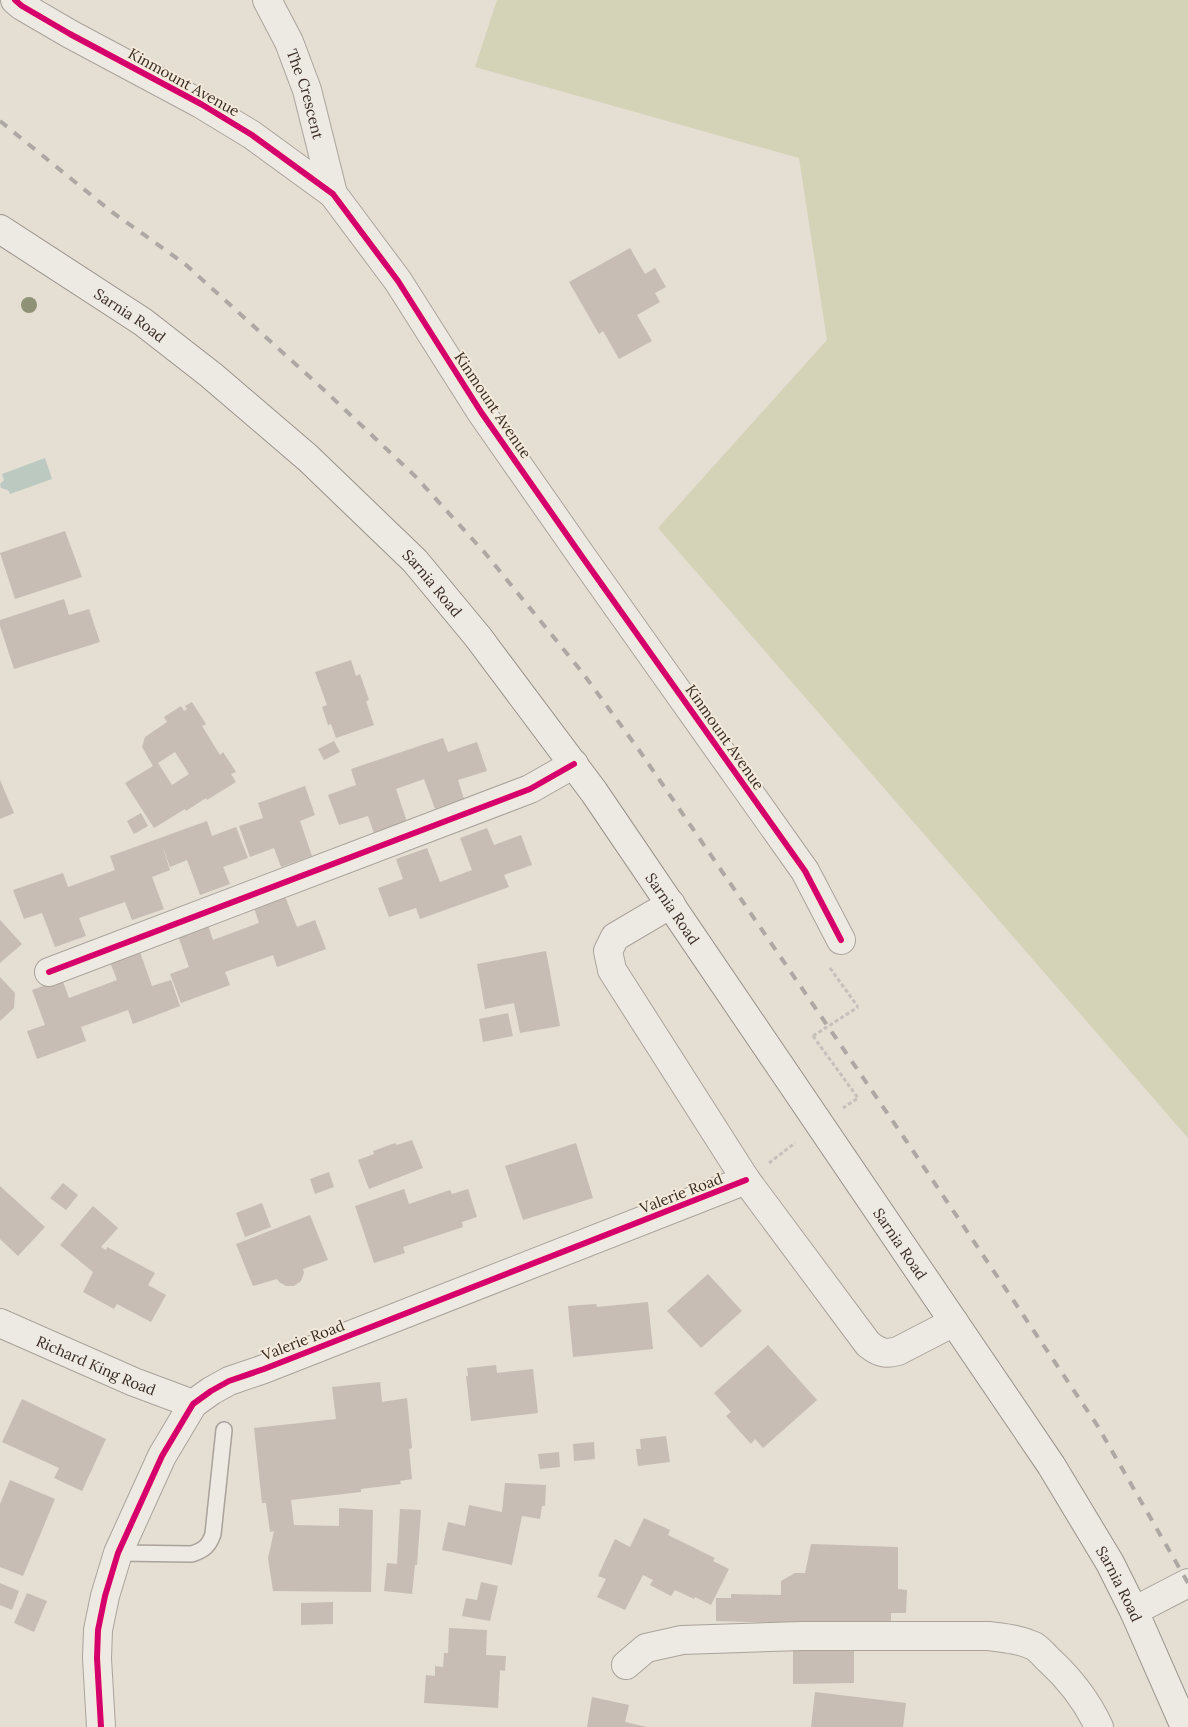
<svg xmlns="http://www.w3.org/2000/svg" width="1188" height="1727" viewBox="0 0 1188 1727" font-family="Lora,serif">
	<style>
		.green { fill: #d4d2b7 }
		.water { fill: #bcc9c1 }
		.building { fill: #c7bdb4; fill-rule: evenodd }
		.lines { fill: none; stroke-linecap: round; stroke-linejoin: round }
		.lane-casing { stroke: #aaa39b; stroke-width: 18 }
		.street-casing { stroke: #aaa39b; stroke-width: 30 }
		.secondary-casing { stroke: #99938b; stroke-width: 30 }
		.path { stroke: #c5c0ba; stroke-width: 3; stroke-dasharray: 4 2.5; stroke-linecap: butt }
		.lane { stroke: #ede9e3; stroke-width: 15 }
		.street { stroke: #ede9e3; stroke-width: 28 }
		.secondary { stroke: #ede9e3; stroke-width: 28 }
		.rail { stroke: #ada8a3; stroke-width: 4; stroke-dasharray: 9 9; stroke-linecap: butt }
		.path-bridge { stroke: #c5c0ba; stroke-width: 3; stroke-dasharray: 4 2.5; stroke-linecap: butt }
		.cycleway-casing { stroke: #f3eadb; stroke-width: 9 }
		.cycleway { stroke: #d6006c; stroke-width: 6 }
		.tree { fill: #909277 }
		.labels { text-anchor: middle; dominant-baseline: central; stroke-width: 4; stroke-linejoin: round; paint-order: stroke }
		.street-label { font-size: 15px; fill: #392c23; stroke: #f3eadb }
	</style>
	<rect width="100%" height="100%" fill="#e4ded3"/>
	<polygon class="green" points="497,0 1188,0 1188,1138 658,528 827,340 799,158 475,67"/>
	<polygon class="water" points="45,458 52,479 10,494 8,490 1,488 0,484 4,480 2,474"/>
	<g class="building">
		<polygon points="630,248 645,274 655,268 666,287 655,293 660,302 637,315 652,341 619,359 603,331 599,334 569,282"/>
		<polygon points="65,531 82,577 15,599 0,553"/>
		<polygon points="64,599 69,615 89,609 100,642 14,669 0,626 0,620"/>
		<polygon points="351,660 356,676 360,674 369,700 366,701 374,725 336,738 331,724 328,725 322,707 327,705 315,672"/>
		<path d="M 192,702 L 206,724 L 202,726 L 220,755 L 223,752 L 236,772 L 231,774 L 236,782 L 207,800 L 206,798 L 186,811 L 185,809 L 154,828 L 125,783 L 153,766 L 142,747 L 145,737 L 167,722 L 164,717 L 181,706 L 184,711 L 187,709 L 185,706 ZM 175,752 L 189,774 L 172,785 L 158,763 Z"/>
		<polygon points="443,738 448,752 477,742 487,771 458,780 464,799 435,809 424,779 396,789 407,822 374,833 368,816 339,825 328,795 356,785 351,769"/>
		<polygon points="334,741 340,752 324,760 318,749"/>
		<polygon points="0,780 14,813 0,819"/>
		<polygon points="305,786 315,815 300,821 312,856 281,867 274,848 250,857 239,826 263,818 258,803"/>
		<polygon points="141,813 148,826 134,834 127,821"/>
		<polygon points="207,821 212,836 236,827 248,858 223,867 230,884 200,895 187,860 170,867 162,845 170,870 152,877 164,909 132,920 125,902 79,918 86,936 55,947 42,913 24,919 13,890 63,873 68,887 115,870 110,856"/>
		<polygon points="487,828 494,845 521,835 532,865 504,875 509,887 420,919 416,908 389,917 378,888 403,879 396,859 427,848 440,882 472,870 460,838"/>
		<polygon points="284,894 297,927 315,920 326,949 277,967 273,955 225,972 230,985 181,1003 170,974 189,967 177,933 207,922 213,940 259,923 253,905"/>
		<polygon points="0,920 22,944 0,963"/>
		<polygon points="546,951 560,1026 520,1033 514,1003 485,1009 477,964"/>
		<polygon points="140,952 152,986 171,980 180,1006 133,1024 128,1010 81,1027 86,1041 37,1059 27,1031 45,1025 32,990 62,979 69,998 117,980 110,962"/>
		<polygon points="0,977 15,993 14,1008 0,1021"/>
		<polygon points="508,1013 513,1036 483,1042 479,1019"/>
		<polygon points="412,1140 423,1168 369,1189 358,1160 374,1154 373,1151 395,1143 397,1145"/>
		<polygon points="576,1143 593,1198 523,1220 505,1166"/>
		<polygon points="329,1172 334,1187 315,1194 310,1179"/>
		<polygon points="63,1183 78,1195 66,1210 50,1198"/>
		<polygon points="0,1186 45,1227 18,1256 0,1239"/>
		<polygon points="404,1189 409,1204 450,1190 452,1194 468,1189 477,1217 462,1222 463,1227 403,1247 405,1253 374,1263 355,1206"/>
		<polygon points="262,1203 271,1227 245,1237 236,1213"/>
		<polygon points="93,1206 118,1228 101,1247 106,1250 107,1247 155,1273 148,1285 166,1295 151,1322 117,1304 114,1309 83,1292 93,1272 60,1245"/>
		<polygon points="310,1215 328,1260 303,1269 304,1273 301,1281 294,1286 286,1286 279,1282 277,1279 253,1286 236,1244"/>
		<polygon points="708,1274 742,1311 701,1348 667,1311"/>
		<polygon points="648,1302 653,1349 573,1357 568,1306 596,1304 597,1307"/>
		<polygon points="768,1345 817,1400 763,1448 755,1439 751,1444 726,1416 731,1412 714,1393"/>
		<polygon points="496,1365 497,1373 533,1369 538,1413 471,1421 466,1376 468,1376 467,1368"/>
		<polygon points="380,1382 382,1402 407,1398 412,1448 409,1449 412,1479 400,1481 401,1484 361,1489 361,1492 291,1500 294,1525 339,1526 339,1508 373,1510 371,1592 273,1591 268,1558 274,1531 270,1532 266,1503 262,1503 254,1428 336,1419 332,1387"/>
		<polygon points="22,1399 106,1439 82,1491 54,1478 59,1468 2,1442"/>
		<polygon points="666,1436 670,1462 638,1466 636,1449 641,1449 640,1439"/>
		<polygon points="594,1442 595,1459 574,1461 573,1444"/>
		<polygon points="559,1452 560,1467 540,1469 538,1454"/>
		<polygon points="10,1480 55,1499 23,1576 0,1567 0,1504"/>
		<polygon points="505,1483 546,1485 545,1506 542,1506 540,1519 522,1516 512,1565 442,1550 448,1522 465,1526 469,1505 502,1512"/>
		<polygon points="400,1509 421,1510 417,1565 415,1565 412,1594 384,1591 387,1563 397,1564"/>
		<polygon points="644,1518 670,1530 668,1535 715,1558 713,1561 729,1569 711,1605 695,1597 694,1599 675,1590 671,1596 650,1585 653,1580 643,1575 625,1610 597,1597 606,1579 598,1576 615,1539 630,1547"/>
		<polygon points="811,1544 898,1547 898,1589 907,1590 906,1613 891,1613 891,1622 813,1621 813,1624 716,1621 716,1598 731,1598 731,1594 781,1595 781,1581 795,1573 805,1573"/>
		<polygon points="481,1582 498,1586 490,1621 462,1616 466,1598 477,1600"/>
		<polygon points="0,1583 19,1591 12,1610 0,1605"/>
		<polygon points="27,1593 47,1601 34,1632 14,1623"/>
		<polygon points="333,1602 333,1624 301,1625 301,1603"/>
		<polygon points="449,1628 487,1630 486,1655 506,1656 505,1671 500,1670 498,1708 424,1703 426,1675 435,1676 435,1666 443,1667 444,1653 448,1653"/>
		<polygon points="854,1647 854,1683 793,1684 793,1648"/>
		<polygon points="815,1692 906,1703 903,1727 811,1727"/>
		<polygon points="592,1697 629,1705 625,1722 647,1727 587,1727"/>
	</g>
	<g class="lines">
		<defs>
			<path id="lane" d="M 118,1553 L 192,1554 C 204,1550 209,1546 213,1534 L 224,1430"/>
			<g id="street">
				<polyline points="15,0 22,6 70,34 201,104 252,135 333,194 398,281 481,412 583,558 805,871 841,940"/>
				<path id="s1" d="M 267,0 L 289,42 L 307,90 L 333,194"/>
				<path d="M 671,904 L 615,937 L 608,951 L 612,970 L 746,1180 L 868,1344 C 878,1352 885,1355 898,1351 L 954,1322"/>
				<polyline points="49,972 530,789 574,764"/>
				<path id="s2" d="M 0,1323 L 134,1382 L 193,1404"/>
				<polyline points="1134,1611 1188,1583"/>
				<path d="M 626,1665 L 646,1648 L 682,1640 L 802,1636 L 988,1636 C 1004,1638 1019,1639 1034,1646 C 1039,1649 1044,1655 1048,1659 C 1070,1679 1087,1701 1099,1727"/>
				<polyline points="101,1727 97,1658 98,1630 105,1596 118,1553 162,1456 193,1404 211,1391 229,1381 264,1369 746,1180"/>
			</g>
			<g id="secondary">
				<path id="s3" d="M 0,229 L 143,322 L 211,375 L 308,458 L 415,561 L 478,637 L 594,792 L 1051,1465 L 1110,1563 L 1134,1611 L 1185,1727"/>
			</g>
		</defs>
		<use href="#lane" class="lane-casing"/>
		<use href="#street" class="street-casing"/>
		<use href="#secondary" class="secondary-casing"/>
		<g class="path">
			<polyline points="830,968 858,1007"/>
			<polyline points="813,1036 858,1098 843,1108"/>
			<polyline points="769,1163 795,1143"/>
		</g>
		<use href="#lane" class="lane"/>
		<use href="#street" class="street"/>
		<use href="#secondary" class="secondary"/>
		<polyline class="rail" points="0,121 112,212 185,264 323,389 415,476 485,553 582,672 639,750 907,1142 1097,1425 1188,1583"/>
		<polyline class="path-bridge" points="813,1036 858,1007"/>
		<defs>
			<g id="cycleway">
				<polyline points="15,0 22,6 70,34 201,104 252,135 333,194 398,281 481,412 583,558 805,871 841,940"/>
				<polyline points="49,972 530,789 574,764"/>
				<polyline points="101,1727 97,1658 98,1630 105,1596 118,1553 162,1456 193,1404 211,1391 229,1381 264,1369 746,1180"/>
			</g>
		</defs>
		<use href="#cycleway" class="cycleway-casing"/>
		<use href="#cycleway" class="cycleway"/>
	</g>
	<circle class="tree" cx="29" cy="305" r="8"/>
	<g class="labels">
		<g class="street-label">
			<text transform="translate(184 82) rotate(29)">Kinmount Avenue</text>
			<text stroke="none"><textPath href="#s1" startOffset="102">The Crescent</textPath></text>
			<text stroke="none"><textPath href="#s3" startOffset="156">Sarnia Road</textPath></text>
			<text transform="translate(493 405) rotate(56)">Kinmount Avenue</text>
			<text stroke="none"><textPath href="#s3" startOffset="561">Sarnia Road</textPath></text>
			<text transform="translate(725 737) rotate(55)">Kinmount Avenue</text>
			<text stroke="none"><textPath href="#s3" startOffset="966">Sarnia Road</textPath></text>
			<text transform="translate(681 1193) rotate(-21)">Valerie Road</text>
			<text stroke="none"><textPath href="#s3" startOffset="1371">Sarnia Road</textPath></text>
			<text transform="translate(303 1340) rotate(-21)">Valerie Road</text>
			<text stroke="none"><textPath href="#s2" startOffset="105">Richard King Road</textPath></text>
			<text stroke="none"><textPath href="#s3" startOffset="1776">Sarnia Road</textPath></text>
		</g>
	</g>
</svg>
